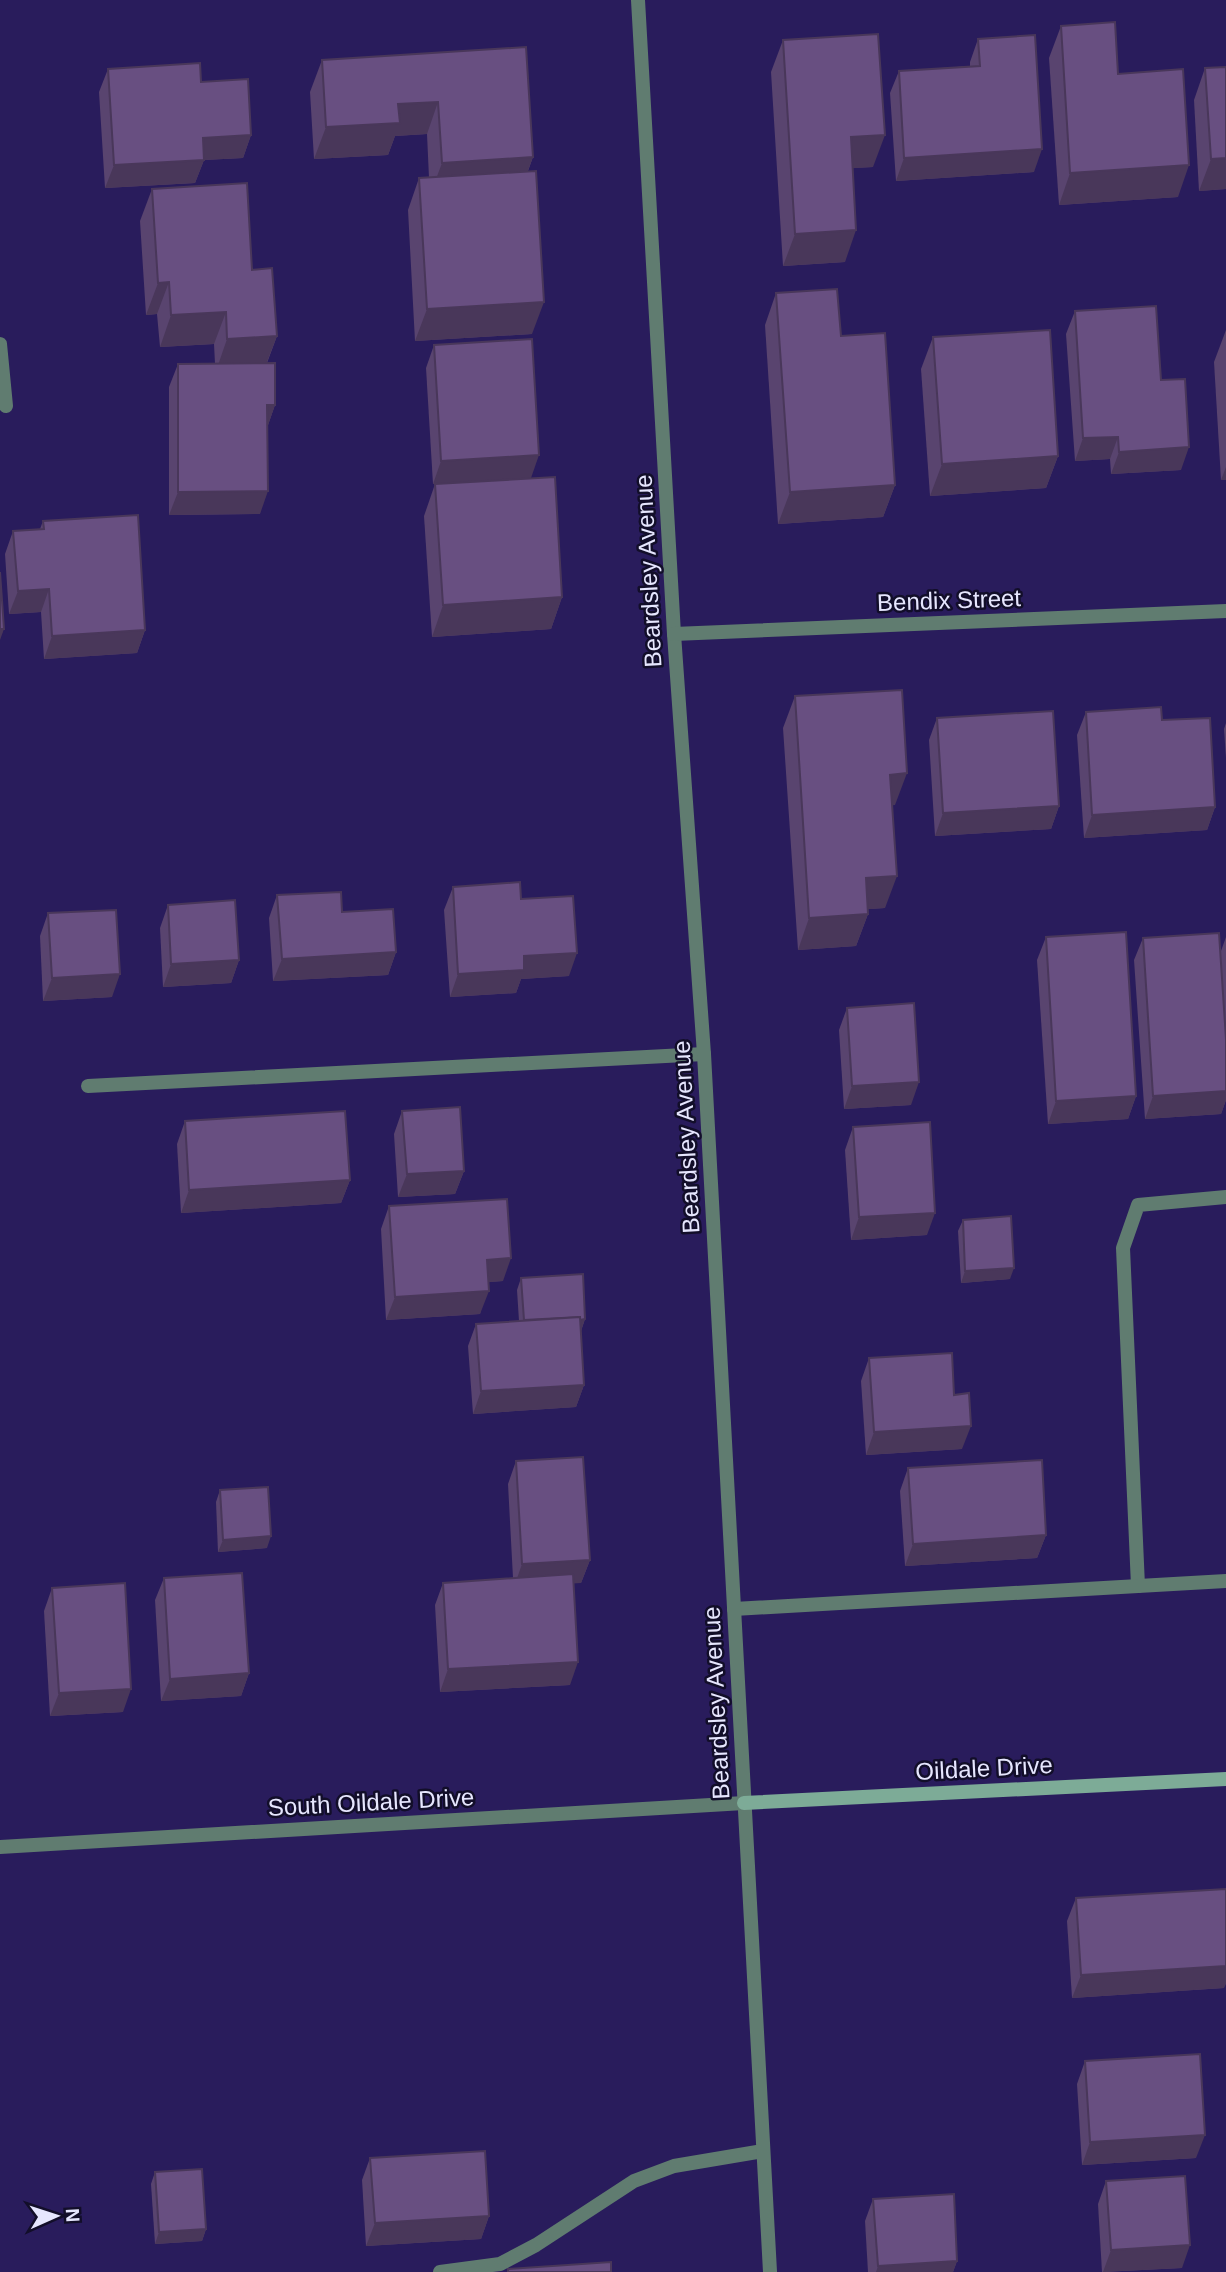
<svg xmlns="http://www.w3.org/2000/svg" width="1226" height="2272" viewBox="0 0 1226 2272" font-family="Arial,sans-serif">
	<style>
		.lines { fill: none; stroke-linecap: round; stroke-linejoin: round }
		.lane { stroke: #607c70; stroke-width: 14 }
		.street { stroke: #607c70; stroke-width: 14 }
		.secondary { stroke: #7dab97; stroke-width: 14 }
		.wall { fill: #59446f }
		.shaded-wall { fill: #49375a }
		.building { fill: #684f81; stroke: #49375a; stroke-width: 2 }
		.labels { text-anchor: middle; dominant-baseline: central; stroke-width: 5; stroke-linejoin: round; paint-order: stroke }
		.street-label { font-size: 24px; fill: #e6e6fe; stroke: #120e29 }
	</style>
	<rect width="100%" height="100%" fill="#291c5c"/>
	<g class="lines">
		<g class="lane">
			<polyline points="88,1086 704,1054"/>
			<polyline points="1138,1586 1123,1248 1138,1205 1226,1197"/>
			<polyline points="734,1609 1226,1581"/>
			<polyline points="440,2272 500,2264 536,2245 634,2181 674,2166 763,2151"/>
		</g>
		<g class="street">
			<polyline points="638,0 674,634 704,1054 770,2272"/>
			<polyline points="0,344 6,406"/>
			<polyline points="674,634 1226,611"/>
			<polyline points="0,1847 744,1803"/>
		</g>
		<polyline class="secondary" points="744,1803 1226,1779"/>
	</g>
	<g class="wall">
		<polygon points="1061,26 1118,74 1178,197 1059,205 1049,58"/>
		<polygon points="978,39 1034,172 896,181 890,93 899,71 970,66 970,62"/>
		<polygon points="783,40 873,167 852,168 845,262 783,266 771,72"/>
		<polygon points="526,47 533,157 528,171 532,334 415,341 408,210 419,178 429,178 427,134 395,136 388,155 314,159 310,92 322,60"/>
		<polygon points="1205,68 1226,189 1199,191 1194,100"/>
		<polygon points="108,69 201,82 251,135 243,158 204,160 195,183 105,188 99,92"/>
		<polygon points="152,189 277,336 267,363 275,405 268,425 260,514 169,515 169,387 178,364 215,364 214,344 160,347 157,314 146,315 140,221"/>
		<polygon points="776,293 841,336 895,485 883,517 778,524 765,325"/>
		<polygon points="1075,311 1161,380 1181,470 1111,474 1110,459 1075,461 1066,334"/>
		<polygon points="1226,330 1226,480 1221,480 1214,362"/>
		<polygon points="933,337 1058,456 1046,488 930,496 921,369"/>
		<polygon points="434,345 531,478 433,484 426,368"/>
		<polygon points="435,484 562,597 551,629 432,637 424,516"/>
		<polygon points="43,521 145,630 137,653 44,659 41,612 9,614 5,554 13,531 40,529"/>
		<polygon points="795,696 895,805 892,805 885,908 868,909 868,914 856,946 798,950 783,728"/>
		<polygon points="1086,712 1162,720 1215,807 1207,830 1084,838 1077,735"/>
		<polygon points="937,718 1059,806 1051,829 935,836 929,740"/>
		<polygon points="1226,723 1226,758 1224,729"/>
		<polygon points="453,887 521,899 569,976 521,979 516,993 450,997 444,910"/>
		<polygon points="277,895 342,912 396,952 388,975 273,981 269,918"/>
		<polygon points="168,905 239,960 231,983 163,987 160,928"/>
		<polygon points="48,913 112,997 43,1001 40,936"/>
		<polygon points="1046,937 1136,1096 1128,1119 1048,1124 1037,960"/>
		<polygon points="1226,937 1226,1100 1221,1114 1145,1119 1134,960 1143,938 1221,951"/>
		<polygon points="847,1008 911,1105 844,1109 839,1030"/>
		<polygon points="402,1111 464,1171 455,1194 398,1197 394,1134"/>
		<polygon points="185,1121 350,1180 341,1203 181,1213 177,1144"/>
		<polygon points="853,1127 927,1235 851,1240 845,1150"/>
		<polygon points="389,1206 503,1281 488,1282 480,1314 386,1320 381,1229"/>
		<polygon points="963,1220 1010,1279 961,1283 958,1231"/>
		<polygon points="521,1278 585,1319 581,1331 584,1385 576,1407 473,1414 468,1346 476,1324 519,1321 517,1290"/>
		<polygon points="869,1358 954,1395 962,1449 866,1455 861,1381"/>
		<polygon points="516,1461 590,1560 581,1583 573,1583 570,1685 440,1692 435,1605 443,1583 513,1578 508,1484"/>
		<polygon points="908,1468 1046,1535 1037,1558 905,1566 900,1491"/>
		<polygon points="220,1490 267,1548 218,1552 216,1502"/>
		<polygon points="164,1578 249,1673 241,1696 161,1701 155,1600"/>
		<polygon points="52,1588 123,1712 50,1716 44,1611"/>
		<polygon points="1076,1898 1224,1988 1072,1998 1067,1921"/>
		<polygon points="1085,2061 1196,2158 1082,2165 1077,2084"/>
		<polygon points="370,2158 489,2216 481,2239 366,2246 362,2180"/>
		<polygon points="155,2172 206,2229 202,2241 155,2244 151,2184"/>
		<polygon points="1106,2181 1182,2268 1102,2272 1098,2204"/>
		<polygon points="873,2199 957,2261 953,2272 868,2272 865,2221"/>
	</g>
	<g class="shaded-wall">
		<polygon points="438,102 427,134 395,136 388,155 314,159 326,127 398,104"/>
		<polygon points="251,135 243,158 204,160 195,183 105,188 114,165 203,138"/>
		<polygon points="885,135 873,167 839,169 851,137"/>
		<polygon points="1042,149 1034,172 896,181 904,158"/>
		<polygon points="533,157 521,189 430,195 442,163"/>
		<polygon points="1226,158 1226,189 1199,191 1211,159"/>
		<polygon points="1189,165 1178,197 1059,205 1070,173"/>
		<polygon points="856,230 845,262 783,266 795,234"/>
		<polygon points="169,282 157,314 146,315 158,283"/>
		<polygon points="544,302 532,334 415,341 427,309"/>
		<polygon points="226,312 214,344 160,347 171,315"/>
		<polygon points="277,336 265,367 216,371 227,339"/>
		<polygon points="267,405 275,405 267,428"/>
		<polygon points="1118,437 1110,459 1075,461 1083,438"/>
		<polygon points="1189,447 1181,470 1111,474 1119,452"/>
		<polygon points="539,455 531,478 433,484 441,461"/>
		<polygon points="1058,456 1046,488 930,496 942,464"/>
		<polygon points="1226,467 1226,480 1221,480"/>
		<polygon points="895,485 883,517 778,524 790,492"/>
		<polygon points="268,491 260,514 169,515 178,492"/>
		<polygon points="49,589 41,612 9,614 18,591"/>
		<polygon points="562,597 551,629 432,637 443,605"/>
		<polygon points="0,629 4,629 0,640"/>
		<polygon points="145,630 137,653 44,659 52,636"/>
		<polygon points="907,773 895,805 879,807 890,775"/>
		<polygon points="1059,806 1051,829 935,836 943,813"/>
		<polygon points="1215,807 1207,830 1084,838 1092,815"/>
		<polygon points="897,876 885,908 855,910 866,878"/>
		<polygon points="868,914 856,946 798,950 809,918"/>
		<polygon points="396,952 388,975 273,981 282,959"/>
		<polygon points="577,953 569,976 521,979 516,993 450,997 458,974 524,956"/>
		<polygon points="239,960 231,983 163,987 171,964"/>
		<polygon points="120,974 112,997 43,1001 52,978"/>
		<polygon points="919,1082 911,1105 844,1109 852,1086"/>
		<polygon points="1226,1091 1226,1100 1221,1114 1145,1119 1153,1096"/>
		<polygon points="1136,1096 1128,1119 1048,1124 1056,1101"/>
		<polygon points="464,1171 455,1194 398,1197 407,1174"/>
		<polygon points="350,1180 341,1203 181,1213 189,1190"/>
		<polygon points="935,1213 927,1235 851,1240 859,1217"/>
		<polygon points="511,1258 503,1281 479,1283 487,1260"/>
		<polygon points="1014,1268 1010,1279 961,1283 965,1271"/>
		<polygon points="489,1291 480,1314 386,1320 395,1297"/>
		<polygon points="585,1319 581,1331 525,1323"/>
		<polygon points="584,1385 576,1407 473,1414 481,1391"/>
		<polygon points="971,1426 962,1449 866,1455 874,1432"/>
		<polygon points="1046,1535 1037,1558 905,1566 913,1544"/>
		<polygon points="271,1536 267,1548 218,1552 223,1540"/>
		<polygon points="590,1560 581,1583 514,1587 522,1564"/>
		<polygon points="578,1662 570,1685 440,1692 448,1669"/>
		<polygon points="249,1673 241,1696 161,1701 170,1679"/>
		<polygon points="131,1689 123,1712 50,1716 59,1693"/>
		<polygon points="1226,1966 1226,1984 1224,1988 1072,1998 1081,1975"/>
		<polygon points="1205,2135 1196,2158 1082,2165 1090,2142"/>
		<polygon points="489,2216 481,2239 366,2246 375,2223"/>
		<polygon points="206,2229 202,2241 155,2244 159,2232"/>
		<polygon points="1190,2245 1182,2268 1103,2272 1111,2250"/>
		<polygon points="957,2261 953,2272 876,2272 878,2266"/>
	</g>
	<g class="building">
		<polygon points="1115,22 1118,74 1183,69 1189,165 1070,173 1061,26"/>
		<polygon points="878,34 885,135 851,137 856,230 795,234 783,40"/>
		<polygon points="1035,35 1042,149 904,158 899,71 980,66 978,39"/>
		<polygon points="526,47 533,157 442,163 438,102 398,104 400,123 326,127 322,60"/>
		<polygon points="200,63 201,82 248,79 251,135 203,138 204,160 114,165 108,69"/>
		<polygon points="1226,67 1226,158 1211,159 1205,68"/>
		<polygon points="536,171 544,302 427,309 419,178"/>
		<polygon points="247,183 252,270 272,268 277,336 227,339 226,312 171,315 169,282 158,283 152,189"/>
		<polygon points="837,289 841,336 885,333 895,485 790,492 776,293"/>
		<polygon points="1156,306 1161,380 1185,379 1189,447 1119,452 1118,437 1083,438 1075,311"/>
		<polygon points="1050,330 1058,456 942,464 933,337"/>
		<polygon points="532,339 539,455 441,461 434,345"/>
		<polygon points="275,363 275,405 267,405 268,491 178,492 178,364"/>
		<polygon points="555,477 562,597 443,605 435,484"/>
		<polygon points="138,515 145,630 52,636 49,589 18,591 13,531 44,529 43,521"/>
		<polygon points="0,572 4,629 0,629"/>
		<polygon points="902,690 907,773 890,775 897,876 866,878 868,914 809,918 795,696"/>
		<polygon points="1161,707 1162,720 1210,718 1215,807 1092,815 1086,712"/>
		<polygon points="1053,711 1059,806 943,813 937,718"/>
		<polygon points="520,882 521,899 573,896 577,953 524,956 524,970 458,974 453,887"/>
		<polygon points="341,892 342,912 393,909 396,952 282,959 277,895"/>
		<polygon points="235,900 239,960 171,964 168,905"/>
		<polygon points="116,910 120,974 52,978 48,913"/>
		<polygon points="1126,932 1136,1096 1056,1101 1046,937"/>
		<polygon points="1219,933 1226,1039 1226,1091 1153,1096 1143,938"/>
		<polygon points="914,1003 919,1082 852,1086 847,1008"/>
		<polygon points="460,1107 464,1171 407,1174 402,1111"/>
		<polygon points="345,1111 350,1180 189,1190 185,1121"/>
		<polygon points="930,1122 935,1213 859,1217 853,1127"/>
		<polygon points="507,1199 511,1258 487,1260 489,1291 395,1297 389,1206"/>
		<polygon points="1011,1216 1014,1268 965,1271 963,1220"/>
		<polygon points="583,1274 585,1319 580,1320 580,1317 524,1320 521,1278"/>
		<polygon points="580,1317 584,1385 481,1391 476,1324"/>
		<polygon points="952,1353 954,1395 969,1393 971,1426 874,1432 869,1358"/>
		<polygon points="583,1457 590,1560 522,1564 516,1461"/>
		<polygon points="1042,1460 1046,1535 913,1544 908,1468"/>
		<polygon points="268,1487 271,1536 223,1540 220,1490"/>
		<polygon points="242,1573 249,1673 170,1679 164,1578"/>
		<polygon points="573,1574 578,1662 448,1669 443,1583"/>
		<polygon points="125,1583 131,1689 59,1693 52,1588"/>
		<polygon points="1226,1889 1226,1966 1081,1975 1076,1898"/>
		<polygon points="1200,2054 1205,2135 1090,2142 1085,2061"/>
		<polygon points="485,2151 489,2216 375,2223 370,2158"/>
		<polygon points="202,2169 206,2229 159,2232 155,2172"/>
		<polygon points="1185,2176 1190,2245 1111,2250 1106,2181"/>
		<polygon points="954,2194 957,2261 878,2266 873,2199"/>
		<polygon points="611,2262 611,2272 508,2272 508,2269"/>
	</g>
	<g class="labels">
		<g class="street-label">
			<text transform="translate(648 571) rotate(-93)">Beardsley Avenue</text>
			<text transform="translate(949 600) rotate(-2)">Bendix Street</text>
			<text transform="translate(686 1137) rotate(-93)">Beardsley Avenue</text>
			<text transform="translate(716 1703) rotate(-93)">Beardsley Avenue</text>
			<text transform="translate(984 1768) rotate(-3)">Oildale Drive</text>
			<text transform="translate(371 1802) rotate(-3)">South Oildale Drive</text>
		</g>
	</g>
	<g transform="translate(56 2216) rotate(87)" stroke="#120e29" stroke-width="5" paint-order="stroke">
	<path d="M0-5L12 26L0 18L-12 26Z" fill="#e6e6fe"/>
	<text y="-10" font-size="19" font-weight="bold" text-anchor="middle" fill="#e6e6fe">N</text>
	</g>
</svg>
